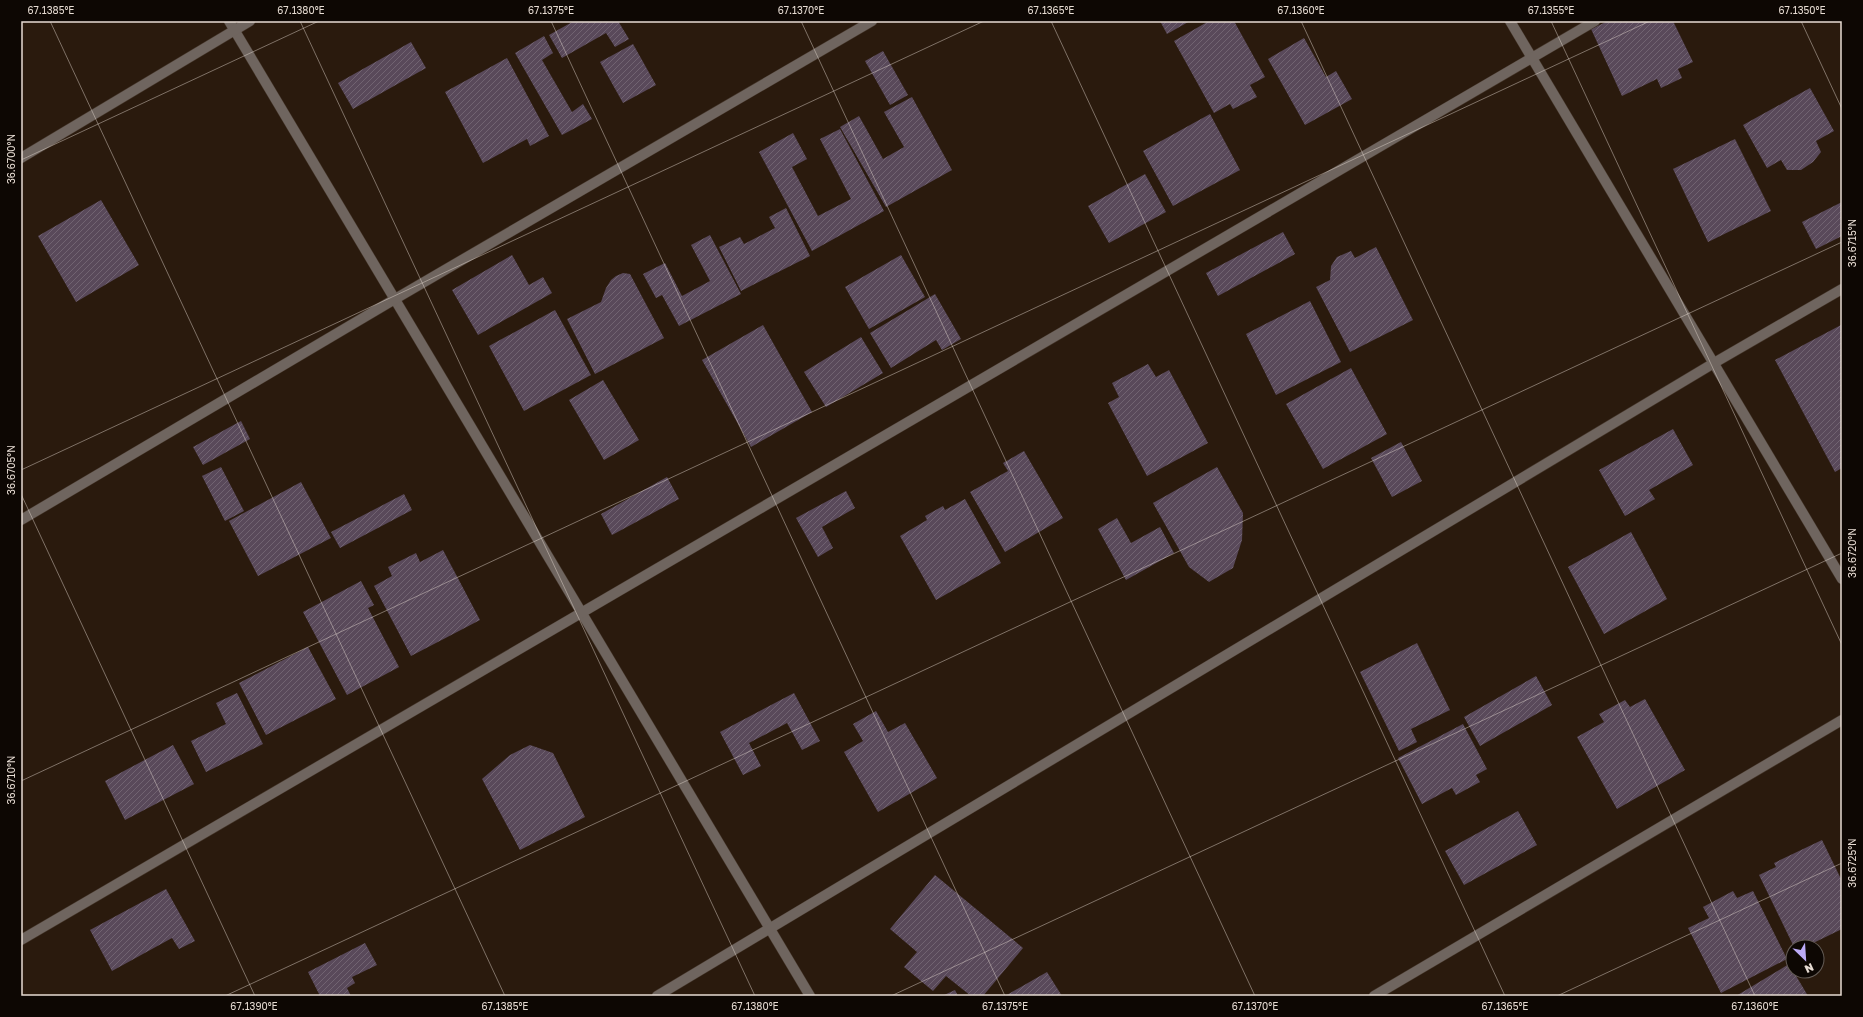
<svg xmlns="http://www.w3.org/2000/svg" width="1863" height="1017" viewBox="0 0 1863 1017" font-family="'Golos Text',sans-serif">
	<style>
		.building { fill: url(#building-hatch) }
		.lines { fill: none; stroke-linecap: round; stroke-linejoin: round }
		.minor-casing { stroke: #443529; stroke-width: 11 }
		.minor { stroke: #6f655f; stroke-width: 10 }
		.ticks { fill: none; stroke: #e7dcd3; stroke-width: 1; stroke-opacity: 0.45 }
		.neatline { fill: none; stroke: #e7dcd3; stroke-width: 1.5 }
		.ticks-label { font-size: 10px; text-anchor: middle; fill: #e7dcd3 }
	</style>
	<defs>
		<pattern id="building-hatch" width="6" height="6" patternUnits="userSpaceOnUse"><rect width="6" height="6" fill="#59495a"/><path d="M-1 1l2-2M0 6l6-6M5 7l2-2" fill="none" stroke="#716371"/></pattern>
	</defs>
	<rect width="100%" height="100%" fill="#2a1a0d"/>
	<g class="building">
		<polygon points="574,21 618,21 629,39 615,47 606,33 562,58 549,35"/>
		<polygon points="1160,21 1190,21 1167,34"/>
		<polygon points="1209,21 1234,21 1265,77 1250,85 1257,97 1233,109 1230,104 1214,113 1174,41"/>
		<polygon points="1608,21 1673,21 1693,62 1678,69 1682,78 1661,88 1657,79 1622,96 1591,29"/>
		<polygon points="544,36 553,53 542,60 572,112 583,104 592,119 562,135 515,53"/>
		<polygon points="1304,38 1326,77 1336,71 1352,99 1305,125 1268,59"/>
		<polygon points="411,42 426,68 353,109 338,83"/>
		<polygon points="633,44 656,85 623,103 600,62"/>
		<polygon points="883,51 908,95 890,105 865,61"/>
		<polygon points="507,58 549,136 530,146 527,139 483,163 445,92"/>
		<polygon points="1810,88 1834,131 1816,141 1821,152 1813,162 1801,170 1787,170 1781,160 1767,168 1743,125"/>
		<polygon points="912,97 952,170 886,207 840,127 859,116 883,159 904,147 884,112"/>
		<polygon points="1210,114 1240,170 1173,206 1143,151"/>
		<polygon points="840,129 884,211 812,251 759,152 793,133 807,159 792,167 818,216 851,199 820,139"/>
		<polygon points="1735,139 1771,211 1708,242 1673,169"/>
		<polygon points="1145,174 1166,212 1109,243 1088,206"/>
		<polygon points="101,200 139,265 76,302 38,236"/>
		<polygon points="1842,202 1842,236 1816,249 1802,222"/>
		<polygon points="786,208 810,256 741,291 719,247 740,237 744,244 775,228 769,217"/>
		<polygon points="1283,232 1295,254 1218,296 1206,273"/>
		<polygon points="710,235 741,294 679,326 662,295 656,298 643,274 665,263 682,296 710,281 691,245"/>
		<polygon points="1376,247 1413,320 1350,352 1316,287 1330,280 1331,266 1337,257 1351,251 1355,258"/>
		<polygon points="512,255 529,285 543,277 552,293 478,335 452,290"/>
		<polygon points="901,255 925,297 869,329 845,287"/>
		<polygon points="623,273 630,274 664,338 595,374 567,319 601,302 606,288 611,280 616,276"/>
		<polygon points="935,294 961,339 942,350 936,340 891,368 870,333"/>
		<polygon points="1310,301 1341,362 1276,395 1246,334"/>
		<polygon points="555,310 591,375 524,411 489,346"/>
		<polygon points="763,325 812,412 751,447 702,360"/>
		<polygon points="1841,325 1842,327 1842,468 1835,472 1775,360"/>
		<polygon points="861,337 883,373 826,407 804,372"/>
		<polygon points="1148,364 1156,377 1169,370 1208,443 1147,476 1108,403 1119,397 1112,383"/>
		<polygon points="1351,368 1387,434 1323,469 1286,404"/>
		<polygon points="603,380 639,440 604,460 569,400"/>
		<polygon points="241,421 250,439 203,465 193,447"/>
		<polygon points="1673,429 1693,465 1649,490 1655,499 1625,516 1599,470"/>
		<polygon points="1401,442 1422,481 1392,497 1371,458"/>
		<polygon points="1024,451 1063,518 1005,552 970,492 1008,471 1003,463"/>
		<polygon points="221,467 244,511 225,521 202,476"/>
		<polygon points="1217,467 1243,513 1242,540 1233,568 1209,582 1189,567 1153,503"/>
		<polygon points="667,477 679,499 612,535 601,514"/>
		<polygon points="301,482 331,538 258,576 229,521"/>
		<polygon points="846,491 855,508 822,527 833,548 818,557 796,518"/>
		<polygon points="404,494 412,510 340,548 331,532"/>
		<polygon points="965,499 1001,563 936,600 900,536 927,520 925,516 943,506 945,510"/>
		<polygon points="1117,518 1131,543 1160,527 1174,553 1126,580 1098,529"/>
		<polygon points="1631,532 1667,599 1604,634 1568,567"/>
		<polygon points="443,550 480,620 411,656 374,586 392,576 388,567 416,553 420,562"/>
		<polygon points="361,581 374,605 368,608 399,667 347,695 303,612"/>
		<polygon points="1417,643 1450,710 1411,729 1417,742 1399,751 1360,672"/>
		<polygon points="308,647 336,699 266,735 239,683"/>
		<polygon points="1536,676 1552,705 1480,746 1464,717"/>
		<polygon points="237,693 263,744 206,772 191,741 226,724 216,703"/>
		<polygon points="794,693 820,741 802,750 787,723 749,743 761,766 743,775 720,732"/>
		<polygon points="1645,699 1685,770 1617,809 1577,737 1604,722 1599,714 1625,700 1630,707"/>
		<polygon points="876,711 888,732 905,723 937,778 878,812 844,752 863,741 853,724"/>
		<polygon points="1463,724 1487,769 1476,775 1480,782 1456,795 1452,788 1422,804 1398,758"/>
		<polygon points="173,745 194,784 125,820 105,781"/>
		<polygon points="530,745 553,753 585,817 520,850 482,779 510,755"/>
		<polygon points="1518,811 1537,845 1464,885 1445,851"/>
		<polygon points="1822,840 1842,881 1842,929 1805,947 1794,947 1759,875 1776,867 1774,863"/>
		<polygon points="935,875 1023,948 983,996 971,996 946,976 933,991 904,967 917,952 890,929"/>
		<polygon points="166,889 195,941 179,949 172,938 112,971 90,930"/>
		<polygon points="1733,891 1737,898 1753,891 1787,959 1721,993 1688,928 1709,918 1703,907"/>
		<polygon points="365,943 377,965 352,977 355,983 347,988 351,996 320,996 308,972"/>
		<polygon points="1789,964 1808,996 1736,996"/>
		<polygon points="1047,972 1062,996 1005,996"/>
		<polygon points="955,990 958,996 942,996"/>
	</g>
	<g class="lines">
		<defs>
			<g id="minor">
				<polyline points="229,21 810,996"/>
				<polyline points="1510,21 1842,579"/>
				<polyline points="21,158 250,21"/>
				<polyline points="21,520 395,299 872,21"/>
				<polyline points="21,940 1595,21"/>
				<polyline points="657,996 1714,363 1842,289"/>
				<polyline points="1374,996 1842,720"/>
			</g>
		</defs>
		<use href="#minor" class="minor-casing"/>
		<use href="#minor" class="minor"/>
	</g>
	<path class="ticks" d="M 50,21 L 505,996M 300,21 L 755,996M 551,21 L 1005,996M 801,21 L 1255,996M 1051,21 L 1505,996M 1301,21 L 1755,996M 1551,21 L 1842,645M 1801,21 L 1842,109M 21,160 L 319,21M 21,470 L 984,21M 21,494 L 255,996M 21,781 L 1650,21M 225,996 L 1842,242M 891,996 L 1842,553M 1557,996 L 1842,863"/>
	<rect width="1863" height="1017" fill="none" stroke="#0d0703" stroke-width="44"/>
	<g transform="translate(1805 959) rotate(155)"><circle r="19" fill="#0d0703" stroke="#645c56"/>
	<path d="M0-3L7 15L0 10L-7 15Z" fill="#bbaaf6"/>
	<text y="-6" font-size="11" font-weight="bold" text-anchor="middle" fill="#e7dcd3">N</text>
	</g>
	<rect x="22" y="22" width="1819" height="973" class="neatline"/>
	<g class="ticks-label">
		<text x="51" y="14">67.1385°E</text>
		<text x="301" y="14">67.1380°E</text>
		<text x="551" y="14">67.1375°E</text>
		<text x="801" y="14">67.1370°E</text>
		<text x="1051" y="14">67.1365°E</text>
		<text x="1301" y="14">67.1360°E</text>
		<text x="1551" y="14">67.1355°E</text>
		<text x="1802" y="14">67.1350°E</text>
		<text transform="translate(11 159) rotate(-90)" y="4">36.6700°N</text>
		<text transform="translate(1852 243) rotate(-90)" y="4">36.6715°N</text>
		<text transform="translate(11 470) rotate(-90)" y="4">36.6705°N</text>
		<text transform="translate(1852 553) rotate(-90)" y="4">36.6720°N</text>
		<text transform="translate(11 780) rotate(-90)" y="4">36.6710°N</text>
		<text transform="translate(1852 863) rotate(-90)" y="4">36.6725°N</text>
		<text x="254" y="1010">67.1390°E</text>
		<text x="505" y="1010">67.1385°E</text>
		<text x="755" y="1010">67.1380°E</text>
		<text x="1005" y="1010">67.1375°E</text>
		<text x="1255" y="1010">67.1370°E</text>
		<text x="1505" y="1010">67.1365°E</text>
		<text x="1755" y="1010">67.1360°E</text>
	</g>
</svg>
